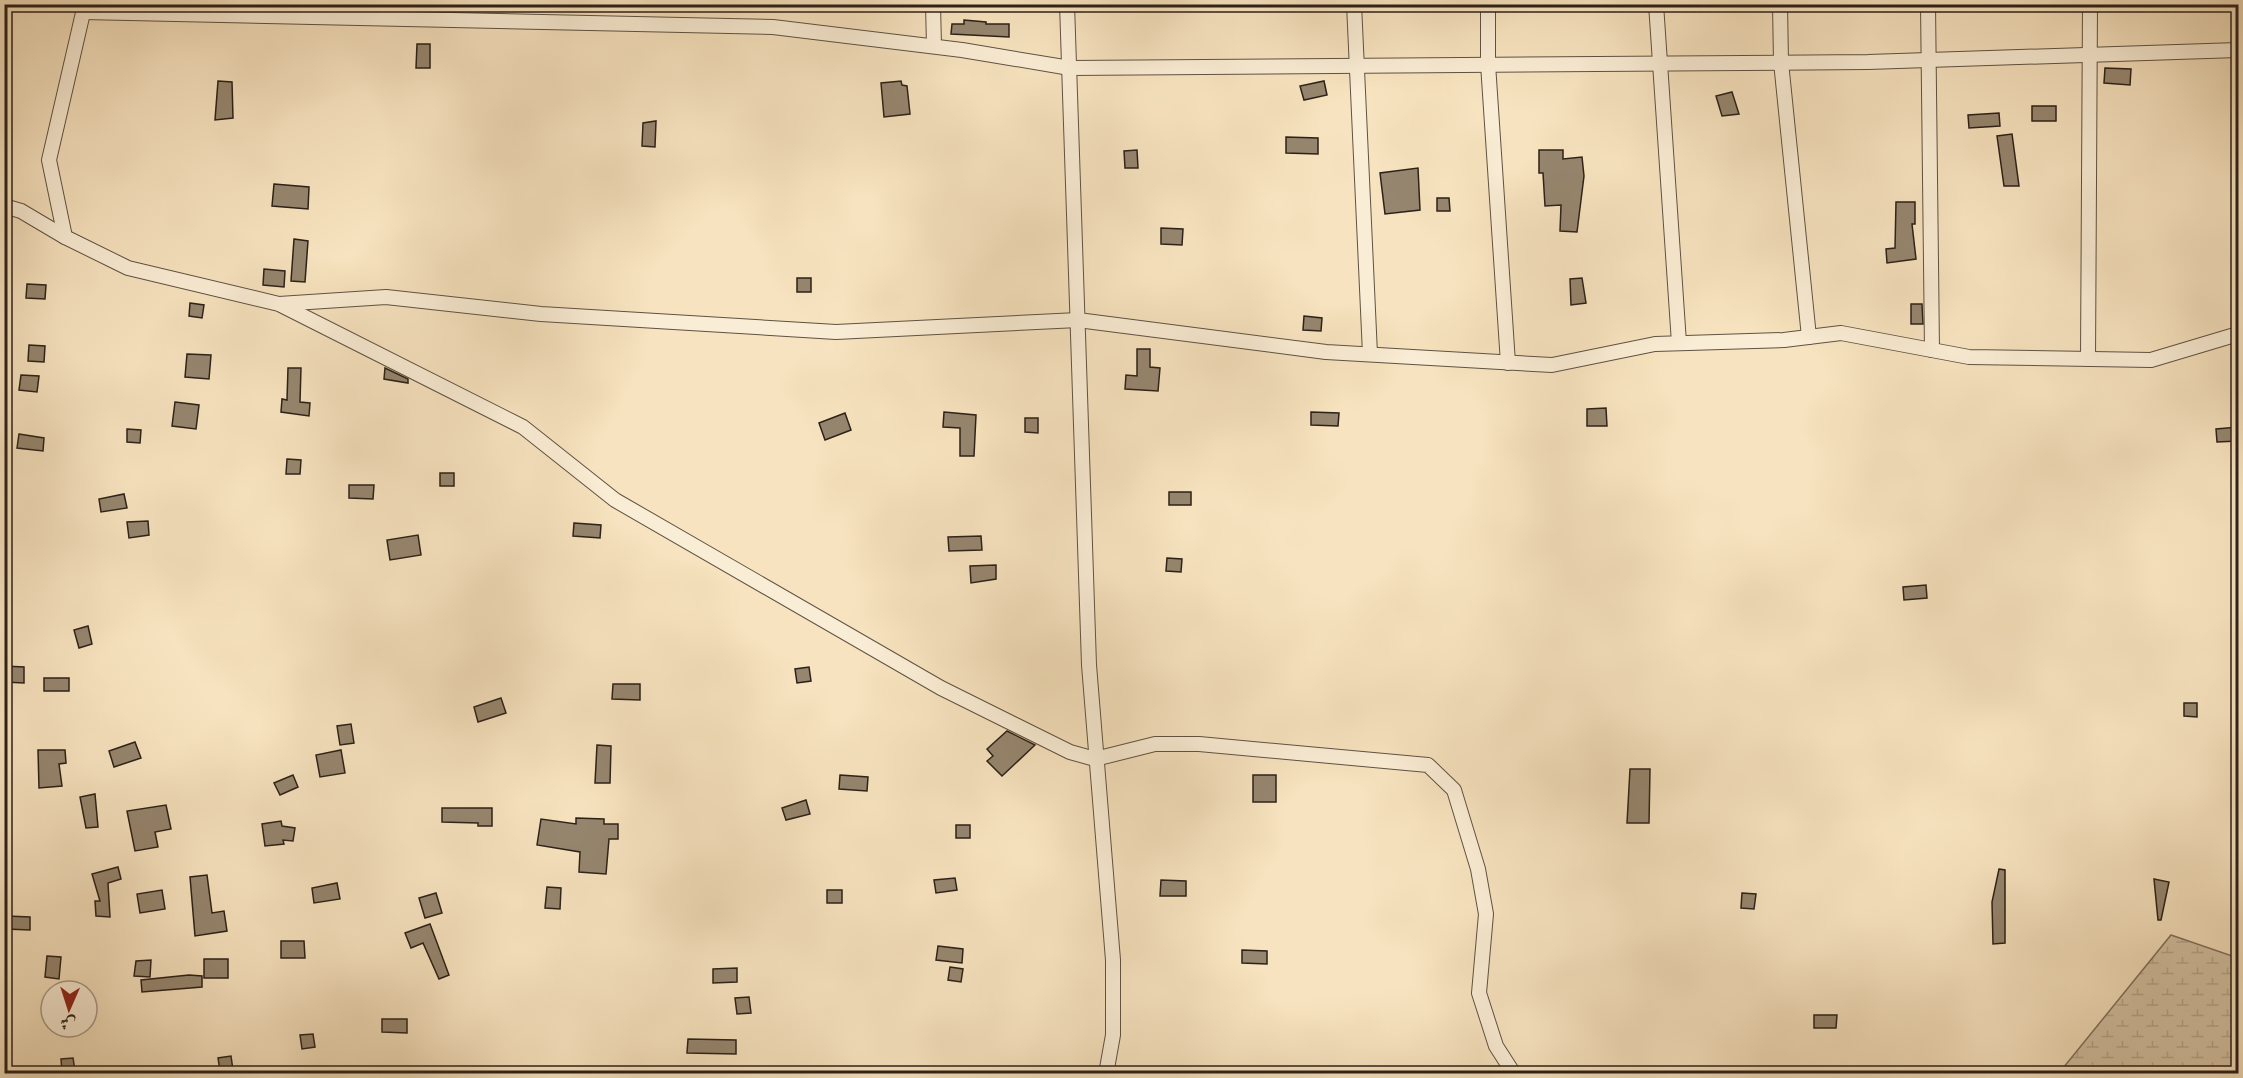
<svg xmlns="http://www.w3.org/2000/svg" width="2243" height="1078" viewBox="0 0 2243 1078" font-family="'IM FELL Great Primer',Amiri,serif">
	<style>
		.wetland { fill: url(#wetland-marsh); stroke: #80725e; stroke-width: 1.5 }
		.building { fill: #96866f; stroke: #2c2118; stroke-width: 1.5 }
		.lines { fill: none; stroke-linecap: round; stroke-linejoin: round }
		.street-casing { stroke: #5f5242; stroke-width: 16 }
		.street { stroke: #faedd5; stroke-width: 14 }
	</style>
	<defs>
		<pattern id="wetland-marsh" width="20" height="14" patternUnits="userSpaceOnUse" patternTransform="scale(1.5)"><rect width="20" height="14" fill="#d4c2a3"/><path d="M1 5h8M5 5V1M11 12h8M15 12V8" fill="none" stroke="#b6a68c"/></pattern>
	</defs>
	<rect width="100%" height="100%" fill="#f7e3bf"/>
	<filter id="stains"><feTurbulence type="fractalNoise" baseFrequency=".00333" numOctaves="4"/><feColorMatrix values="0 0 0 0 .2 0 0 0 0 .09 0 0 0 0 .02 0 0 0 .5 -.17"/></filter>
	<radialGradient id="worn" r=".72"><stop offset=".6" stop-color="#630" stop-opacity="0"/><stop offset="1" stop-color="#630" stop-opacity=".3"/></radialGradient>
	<polygon class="wetland" points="2171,935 2238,958 2238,1073 2059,1073"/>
	<g class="building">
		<polygon points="964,20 986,22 986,24 1009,24 1009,37 951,34 952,24 964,24"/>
		<polygon points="417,44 430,44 430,68 416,68"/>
		<polygon points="2105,68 2131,69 2130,85 2104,83"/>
		<polygon points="218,81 232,82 233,118 215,120"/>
		<polygon points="901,81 902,85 907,86 910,114 884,117 881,83"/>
		<polygon points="1324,81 1327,95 1304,100 1300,86"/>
		<polygon points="1732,92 1739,114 1722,116 1716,96"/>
		<rect x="2032" y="106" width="24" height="15"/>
		<polygon points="1999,113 2000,126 1969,128 1968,115"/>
		<polygon points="656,121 655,147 642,146 643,123"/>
		<polygon points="2012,134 2019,186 2004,186 1997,136"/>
		<polygon points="1286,137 1318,138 1318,154 1286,153"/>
		<polygon points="1137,150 1138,168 1125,168 1124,151"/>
		<polygon points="1539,150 1563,150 1563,159 1582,157 1584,176 1577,232 1560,231 1561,205 1545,206 1543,173 1539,173"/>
		<polygon points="1418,168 1420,210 1385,214 1380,173"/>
		<polygon points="274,184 309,187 308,209 272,206"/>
		<polygon points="1437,198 1449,198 1450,211 1437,211"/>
		<polygon points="1896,202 1915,202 1915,224 1912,224 1916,259 1887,263 1886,249 1895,248"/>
		<polygon points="1161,228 1183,229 1182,245 1161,244"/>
		<polygon points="294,239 308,241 305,282 291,281"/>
		<polygon points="264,269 285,271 284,287 263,285"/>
		<rect x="797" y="278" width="14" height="14"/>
		<polygon points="1582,278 1586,303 1571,305 1570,279"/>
		<polygon points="27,284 46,285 45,299 26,298"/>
		<polygon points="190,303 204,305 202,318 189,316"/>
		<polygon points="1911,304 1922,304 1923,324 1911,324"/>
		<polygon points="1304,316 1322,318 1321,331 1303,330"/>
		<polygon points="29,345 45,346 44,362 28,361"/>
		<polygon points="1137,349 1150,349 1150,367 1160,368 1158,391 1125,389 1126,375 1137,376"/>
		<polygon points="187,354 211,355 209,379 185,377"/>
		<polygon points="288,368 301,368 300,402 310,403 309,416 281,412 282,399 287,400"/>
		<polygon points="385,368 408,379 408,383 384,379"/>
		<polygon points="21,375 39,376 37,392 19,390"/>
		<polygon points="175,402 199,405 196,429 172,426"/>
		<polygon points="1606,408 1607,426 1587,426 1587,409"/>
		<polygon points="944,412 976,415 974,456 960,456 960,428 943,427"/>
		<polygon points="1311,412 1339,413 1338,426 1311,425"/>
		<polygon points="845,413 851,430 825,440 819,423"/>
		<polygon points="1025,418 1038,418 1038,433 1025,432"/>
		<polygon points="2238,427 2238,441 2217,442 2216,429"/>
		<polygon points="127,429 141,430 140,443 127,442"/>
		<polygon points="19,434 44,438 43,451 17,448"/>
		<polygon points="287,459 301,460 300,474 286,474"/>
		<rect x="440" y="473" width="14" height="13"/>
		<polygon points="349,485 374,485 373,499 349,498"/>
		<rect x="1169" y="492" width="22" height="13"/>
		<polygon points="124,494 127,508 101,512 99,499"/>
		<polygon points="148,521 149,535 129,538 127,522"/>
		<polygon points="574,523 601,525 600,538 573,536"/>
		<polygon points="418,535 421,555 390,560 387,540"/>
		<polygon points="981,536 982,550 949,551 948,537"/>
		<polygon points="1167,558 1182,559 1181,572 1166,571"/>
		<polygon points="996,565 996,579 971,583 970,566"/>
		<polygon points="1926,585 1927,598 1904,600 1903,587"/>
		<polygon points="88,626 92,644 79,648 74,630"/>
		<polygon points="4,666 24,667 24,683 4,682"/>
		<polygon points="809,667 811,681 797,683 795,669"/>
		<rect x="44" y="678" width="25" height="13"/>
		<polygon points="613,684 640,684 640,700 612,699"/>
		<polygon points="501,698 506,713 478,722 474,707"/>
		<polygon points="2184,703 2197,703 2197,717 2184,716"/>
		<polygon points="351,724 354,743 340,745 337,726"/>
		<polygon points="1007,731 1035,745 1002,776 987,761 993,756 987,749"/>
		<polygon points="135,742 141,758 114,767 109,751"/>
		<polygon points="597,745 611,746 610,783 595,783"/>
		<polygon points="38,750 65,750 66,763 59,764 62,786 39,788"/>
		<polygon points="341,750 345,773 320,777 316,755"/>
		<polygon points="1630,769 1650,769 1649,823 1627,823"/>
		<polygon points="293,775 298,787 280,795 274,783"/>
		<polygon points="840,775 868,777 867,791 839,789"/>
		<rect x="1253" y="775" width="23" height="27"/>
		<polygon points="95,794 98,827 86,828 80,797"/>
		<polygon points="806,800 810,814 786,820 782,808"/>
		<polygon points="166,805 171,829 155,832 158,847 135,851 127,811"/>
		<polygon points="442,808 492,808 492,826 478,826 478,823 442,822"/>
		<polygon points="576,818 604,819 604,824 618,824 618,839 609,839 606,874 579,872 580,852 537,845 541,819 576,824"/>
		<polygon points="281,821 282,826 295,828 293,841 283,840 284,844 265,846 262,824"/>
		<rect x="956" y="825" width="14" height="13"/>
		<polygon points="118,867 121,879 108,883 110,917 96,916 95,901 100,901 92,874"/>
		<polygon points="1999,869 2005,870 2005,943 1993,944 1992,902"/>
		<polygon points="207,875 212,913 224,911 227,931 195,936 190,877"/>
		<polygon points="955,878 957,890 936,893 934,880"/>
		<polygon points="2154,879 2169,882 2161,920 2158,920"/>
		<polygon points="1161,880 1186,881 1186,896 1160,896"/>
		<polygon points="337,883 340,899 314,903 312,888"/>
		<polygon points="547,887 561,888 560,909 545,908"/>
		<polygon points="162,890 165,909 140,913 137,894"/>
		<rect x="827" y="890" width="15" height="13"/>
		<polygon points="436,893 442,913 425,918 419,898"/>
		<polygon points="1742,893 1756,894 1754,909 1741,908"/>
		<polygon points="7,916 30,917 30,930 6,929"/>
		<polygon points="430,924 449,975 439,979 423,943 411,948 405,933"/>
		<polygon points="281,941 304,941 305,958 281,958"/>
		<polygon points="938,946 963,949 962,963 936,960"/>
		<polygon points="1242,950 1267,951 1267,964 1242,963"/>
		<polygon points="47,956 61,957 59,979 45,977"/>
		<rect x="204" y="959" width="24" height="19"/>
		<polygon points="151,960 150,977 134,976 136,961"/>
		<polygon points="950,967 963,969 961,982 948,980"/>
		<polygon points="737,968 737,982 713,983 713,969"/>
		<polygon points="189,975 202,976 202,987 142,992 141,980"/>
		<polygon points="749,997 751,1013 737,1014 735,998"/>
		<polygon points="1814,1015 1837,1015 1836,1028 1814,1028"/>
		<polygon points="382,1019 407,1019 407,1033 382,1032"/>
		<polygon points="313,1034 315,1047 302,1049 300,1035"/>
		<polygon points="688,1039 736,1040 736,1054 687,1053"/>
		<polygon points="231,1056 233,1070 220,1071 218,1058"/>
		<polygon points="73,1058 75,1070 62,1072 61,1059"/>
	</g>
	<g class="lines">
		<defs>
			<g id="street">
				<polyline points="85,4 49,160 65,237 128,268 279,304 386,297 541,314 836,332 1078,320 1326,352 1552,365 1655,344 1784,340 1841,333 1969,357 2151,360 2238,334"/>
				<polyline points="933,4 934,46"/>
				<polyline points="1067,4 1089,665 1113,960 1113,1035 1106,1074"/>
				<polyline points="1354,4 1370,354"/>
				<polyline points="1488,4 1488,64 1508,363"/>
				<polyline points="1656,4 1679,343"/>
				<polyline points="1780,4 1781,62 1809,337"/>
				<polyline points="1928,4 1932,350"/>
				<polyline points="83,12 773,27 962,50 1070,68 1868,62 2238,50"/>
				<polyline points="4,206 21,211 65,237"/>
				<polyline points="281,305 523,427 615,500 941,688 1070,752 1095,759 1155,744 1199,744 1428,765 1454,790 1478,869 1486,914 1479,993 1496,1046 1514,1074"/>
				<polyline points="2088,359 2090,4"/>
			</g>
		</defs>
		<use href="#street" class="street-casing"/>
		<use href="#street" class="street"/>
	</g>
	<rect width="2243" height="1078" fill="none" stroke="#f7e3bf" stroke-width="24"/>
	<rect x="6" y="6" width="2231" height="1066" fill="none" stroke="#2c2118" stroke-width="3"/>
	<rect x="12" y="12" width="2219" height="1054" fill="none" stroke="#2c2118" stroke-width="1.5"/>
	<g transform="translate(69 1009) rotate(183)"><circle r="28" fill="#faedd5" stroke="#a89b89" stroke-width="1.5"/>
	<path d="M0-4.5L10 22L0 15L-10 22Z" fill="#8f2418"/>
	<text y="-9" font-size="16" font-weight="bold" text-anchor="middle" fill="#2c2118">ش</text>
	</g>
	<rect width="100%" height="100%" filter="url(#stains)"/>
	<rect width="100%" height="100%" fill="url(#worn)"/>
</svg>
